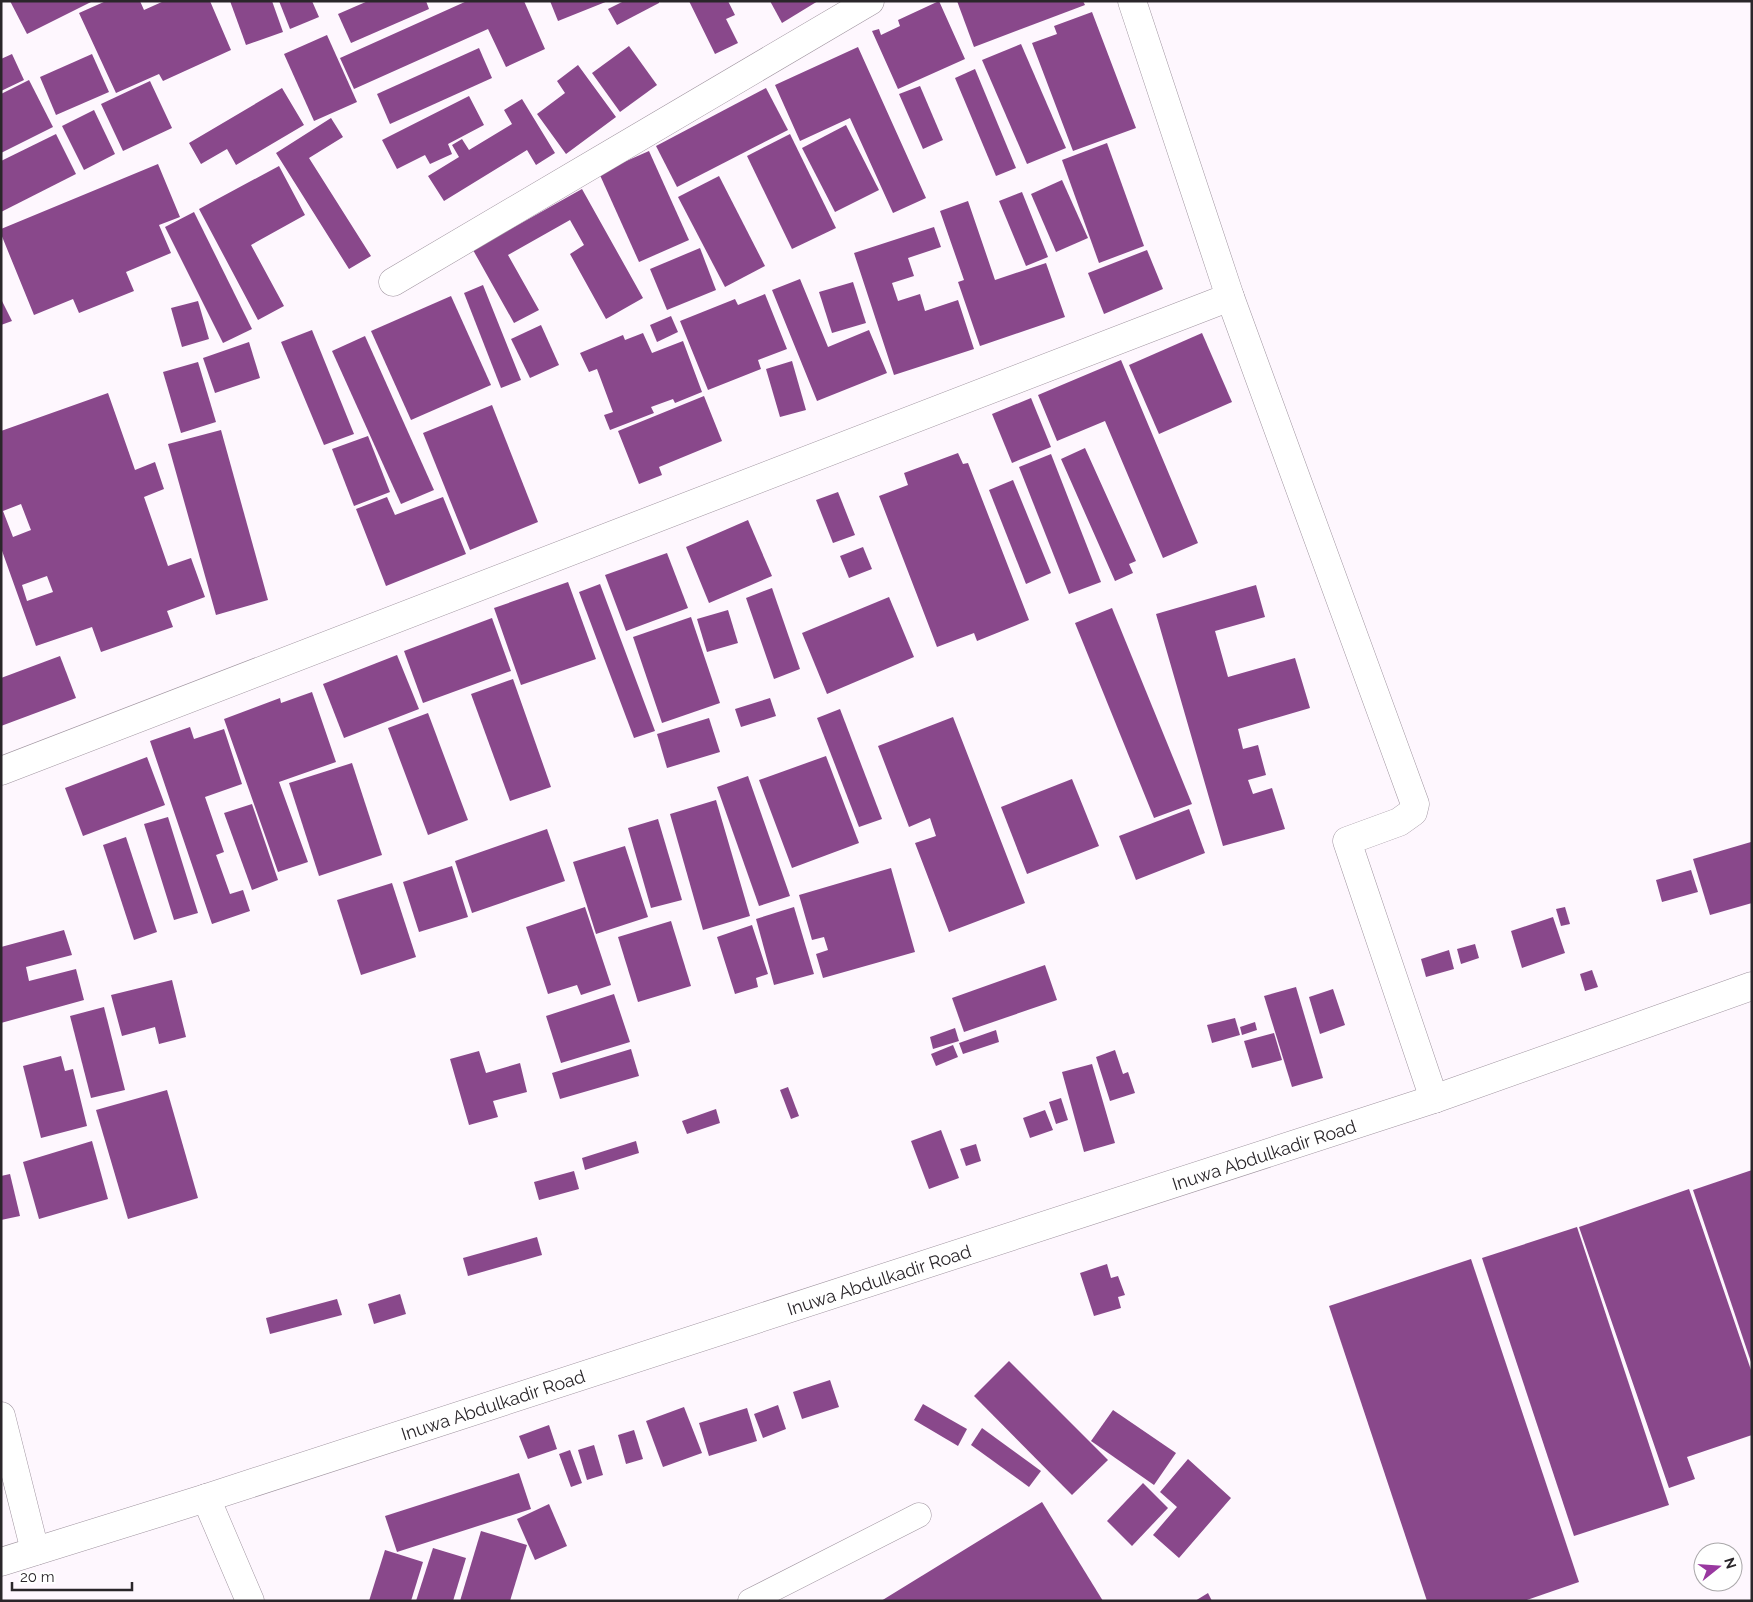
<svg xmlns="http://www.w3.org/2000/svg" width="1753" height="1602" viewBox="0 0 1753 1602" font-family="Raleway,sans-serif">
	<style>
		.building { fill: #89488b; fill-rule: evenodd }
		.lines { fill: none; stroke-linecap: round; stroke-linejoin: round }
		.service-casing { stroke: #a095a0; stroke-width: 25 }
		.minor-casing { stroke: #a095a0; stroke-width: 29 }
		.secondary-casing { stroke: #a095a0; stroke-width: 29 }
		.service { stroke: #fff; stroke-width: 24 }
		.minor { stroke: #fff; stroke-width: 28 }
		.secondary { stroke: #fff; stroke-width: 28 }
		.labels { text-anchor: middle; dominant-baseline: central; stroke-width: 5; stroke-linejoin: round; paint-order: stroke }
		.street-label { font-size: 18px; fill: #2a262a; stroke: #fff }
	</style>
	<rect width="100%" height="100%" fill="#fef7fe"/>
	<g class="building">
		<polygon points="10,1 93,1 27,34"/>
		<polygon points="106,1 140,1 144,10 164,1 210,1 231,50 163,81 159,74 116,93 79,13"/>
		<polygon points="230,1 272,1 283,32 246,45"/>
		<polygon points="279,1 312,1 319,17 290,29"/>
		<polygon points="368,1 426,1 429,9 351,43 338,14"/>
		<polygon points="467,1 524,1 545,49 506,67 488,29 354,89 340,58"/>
		<polygon points="550,1 608,1 558,21"/>
		<polygon points="624,1 659,1 659,3 617,25 608,9"/>
		<polygon points="689,1 728,1 735,15 726,19 738,43 715,54"/>
		<polygon points="770,1 818,1 782,23"/>
		<polygon points="939,1 965,59 898,89 872,31 879,29 881,35 900,26 898,20"/>
		<polygon points="957,1 1083,1 1085,5 974,47"/>
		<polygon points="1092,12 1136,128 1073,151 1032,43 1057,34 1054,26"/>
		<polygon points="327,35 357,102 314,121 284,54"/>
		<polygon points="1021,44 1066,148 1027,164 982,60"/>
		<polygon points="629,46 657,85 620,112 592,73"/>
		<polygon points="858,47 926,198 893,213 850,118 800,141 775,85"/>
		<polygon points="479,48 492,78 390,124 377,94"/>
		<polygon points="12,54 24,80 1,91 1,59"/>
		<polygon points="92,54 109,92 56,115 40,77"/>
		<polygon points="578,65 616,117 566,154 537,114 565,93 557,81"/>
		<polygon points="975,69 1016,168 996,176 955,78"/>
		<polygon points="29,80 53,127 1,153 1,94"/>
		<polygon points="150,81 172,128 123,151 101,104"/>
		<polygon points="920,86 943,140 923,149 899,94"/>
		<polygon points="282,88 304,125 236,165 227,149 201,164 189,143"/>
		<polygon points="766,88 788,130 677,187 656,146"/>
		<polygon points="469,96 484,125 448,144 452,154 430,164 425,155 397,169 382,140"/>
		<polygon points="522,99 555,153 536,165 527,150 444,201 428,176 459,157 452,145 462,139 469,150 512,124 504,110"/>
		<polygon points="94,110 115,154 84,170 62,126"/>
		<polygon points="331,118 343,137 309,158 371,256 349,269 276,153"/>
		<polygon points="846,125 879,190 835,212 802,148"/>
		<polygon points="56,134 76,174 1,212 1,161"/>
		<polygon points="790,134 836,228 792,249 747,156"/>
		<polygon points="1107,143 1144,246 1099,263 1062,160"/>
		<polygon points="649,151 689,240 639,262 599,173"/>
		<polygon points="158,164 180,217 159,225 171,253 126,272 134,291 79,313 73,299 34,315 1,234 1,229"/>
		<polygon points="279,166 305,215 251,245 284,306 258,320 199,209"/>
		<polygon points="719,176 765,266 725,287 678,197"/>
		<polygon points="1062,180 1088,238 1056,252 1031,194"/>
		<polygon points="582,189 643,298 606,319 570,254 584,245 570,220 508,255 539,310 514,323 473,250"/>
		<polygon points="1022,192 1048,257 1026,266 999,201"/>
		<polygon points="968,201 995,280 1046,263 1065,317 980,346 958,282 964,280 940,211"/>
		<polygon points="194,212 252,329 223,343 165,227"/>
		<polygon points="934,227 941,247 908,258 914,276 892,283 898,301 920,294 925,311 958,300 974,349 894,375 854,253"/>
		<polygon points="700,248 716,290 667,310 650,269"/>
		<polygon points="1147,250 1163,289 1104,314 1088,273"/>
		<polygon points="800,279 828,347 869,330 887,373 817,401 772,290"/>
		<polygon points="853,282 866,323 832,333 819,292"/>
		<polygon points="483,285 521,380 501,388 464,293"/>
		<polygon points="765,294 787,349 758,360 761,369 708,390 680,321 735,299 738,305"/>
		<polygon points="451,296 491,385 411,420 371,331"/>
		<polygon points="1,299 12,321 1,325"/>
		<polygon points="198,301 209,339 182,347 171,308"/>
		<polygon points="671,316 678,332 657,342 650,325"/>
		<polygon points="541,325 559,365 530,378 511,339"/>
		<polygon points="312,330 354,434 324,445 281,342"/>
		<polygon points="643,333 652,353 683,341 702,392 675,403 673,399 651,407 654,413 610,430 604,415 613,412 597,369 589,372 580,353 623,335 625,340"/>
		<polygon points="1202,333 1232,402 1159,434 1129,365"/>
		<polygon points="365,336 434,490 401,504 332,351"/>
		<polygon points="249,342 260,378 215,393 203,358"/>
		<polygon points="1121,360 1198,543 1163,558 1105,421 1057,441 1038,395"/>
		<polygon points="792,361 806,410 780,417 766,369"/>
		<polygon points="198,362 216,422 181,433 163,372"/>
		<path d="M 108,393 L 135,470 L 155,462 L 164,489 L 144,497 L 168,566 L 191,558 L 205,597 L 167,611 L 173,627 L 101,652 L 92,627 L 36,646 L 1,548 L 1,431 ZM 21,504 L 31,530 L 13,537 L 3,511 ZM 47,576 L 53,592 L 27,601 L 22,585 Z"/>
		<polygon points="704,396 722,441 659,467 662,475 639,484 618,431"/>
		<polygon points="1031,398 1051,447 1012,463 992,414"/>
		<polygon points="492,405 538,522 470,550 423,433"/>
		<polygon points="221,430 268,600 216,615 168,444"/>
		<polygon points="368,436 390,492 354,506 332,449"/>
		<polygon points="1085,448 1136,561 1129,564 1133,573 1115,581 1061,459"/>
		<polygon points="958,453 963,464 968,463 1029,620 977,641 974,633 937,647 879,496 908,485 904,473"/>
		<polygon points="1051,454 1101,582 1069,594 1019,467"/>
		<polygon points="1013,480 1051,573 1026,584 989,490"/>
		<polygon points="838,492 855,535 833,543 816,500"/>
		<polygon points="387,497 395,515 443,497 466,554 386,586 356,509"/>
		<polygon points="748,520 772,576 709,603 686,547"/>
		<polygon points="863,547 872,569 849,578 840,556"/>
		<polygon points="667,553 688,608 626,631 605,575"/>
		<polygon points="568,582 596,659 521,685 494,608"/>
		<polygon points="600,584 655,731 634,738 579,592"/>
		<polygon points="1256,585 1265,617 1215,631 1228,677 1295,658 1310,708 1238,729 1243,749 1258,745 1266,775 1248,780 1253,794 1272,788 1285,829 1223,846 1156,614"/>
		<polygon points="772,588 800,669 774,679 746,598"/>
		<polygon points="889,597 914,657 827,694 802,633"/>
		<polygon points="1112,608 1192,804 1154,818 1075,623"/>
		<polygon points="728,610 738,643 707,652 697,619"/>
		<polygon points="691,617 720,703 662,723 633,637"/>
		<polygon points="492,618 511,671 423,703 404,651"/>
		<polygon points="397,655 419,709 344,738 323,684"/>
		<polygon points="60,656 76,698 1,726 1,678"/>
		<polygon points="513,679 551,787 510,801 471,694"/>
		<polygon points="312,692 336,762 279,782 308,862 278,872 224,719 280,698 281,703"/>
		<polygon points="770,698 776,716 741,727 735,709"/>
		<polygon points="840,709 882,819 859,827 817,718"/>
		<polygon points="428,713 468,820 428,835 388,728"/>
		<polygon points="953,717 1025,903 949,932 915,843 936,836 930,818 909,827 878,746"/>
		<polygon points="709,718 720,752 667,768 657,734"/>
		<polygon points="190,727 194,739 224,729 242,784 205,797 224,852 216,855 230,894 243,890 250,911 212,924 150,741"/>
		<polygon points="826,756 859,843 792,868 759,780"/>
		<polygon points="147,757 165,805 83,836 65,788"/>
		<polygon points="352,763 382,855 319,876 289,783"/>
		<polygon points="748,776 790,896 759,906 717,787"/>
		<polygon points="1072,779 1099,846 1027,874 1001,807"/>
		<polygon points="716,800 750,916 703,930 670,814"/>
		<polygon points="252,804 278,880 252,890 224,813"/>
		<polygon points="1189,809 1205,853 1136,880 1119,836"/>
		<polygon points="168,817 198,913 174,920 144,824"/>
		<polygon points="658,819 682,900 651,908 628,828"/>
		<polygon points="547,829 565,881 472,913 455,861"/>
		<polygon points="126,837 157,932 134,940 103,845"/>
		<polygon points="1751,842 1752,903 1710,915 1693,859"/>
		<polygon points="625,846 648,917 596,934 573,862"/>
		<polygon points="452,866 468,917 419,932 403,882"/>
		<polygon points="891,868 915,952 823,978 816,954 828,950 824,937 812,940 799,895"/>
		<polygon points="1691,870 1698,892 1662,902 1656,880"/>
		<polygon points="392,883 416,957 361,975 337,900"/>
		<polygon points="585,907 611,985 581,995 577,985 548,994 526,927"/>
		<polygon points="794,907 814,974 774,985 756,919"/>
		<polygon points="1565,907 1570,924 1561,926 1556,909"/>
		<polygon points="1553,917 1565,953 1522,968 1511,931"/>
		<polygon points="671,921 691,986 638,1002 618,937"/>
		<polygon points="752,925 768,974 756,978 758,987 735,994 717,937"/>
		<polygon points="64,930 72,955 26,967 29,981 76,969 84,1000 1,1023 1,947"/>
		<polygon points="1475,944 1479,958 1461,964 1457,949"/>
		<polygon points="1449,950 1454,969 1426,977 1421,959"/>
		<polygon points="1045,965 1057,1000 964,1032 952,998"/>
		<polygon points="1592,970 1598,987 1585,991 1580,974"/>
		<polygon points="172,980 186,1037 159,1044 155,1027 122,1036 111,995"/>
		<polygon points="1296,987 1323,1078 1292,1087 1264,996"/>
		<polygon points="1333,989 1345,1025 1320,1034 1309,997"/>
		<polygon points="614,994 630,1042 561,1063 546,1016"/>
		<polygon points="104,1007 125,1090 91,1098 70,1016"/>
		<polygon points="1235,1018 1240,1035 1212,1043 1207,1025"/>
		<polygon points="1255,1022 1257,1030 1242,1035 1240,1027"/>
		<polygon points="955,1028 959,1041 933,1049 930,1037"/>
		<polygon points="996,1030 999,1042 963,1054 959,1043"/>
		<polygon points="1274,1033 1282,1060 1252,1068 1244,1041"/>
		<polygon points="953,1045 958,1057 936,1066 931,1054"/>
		<polygon points="631,1049 639,1076 560,1099 552,1073"/>
		<polygon points="1115,1050 1123,1074 1128,1072 1135,1093 1110,1101 1096,1057"/>
		<polygon points="479,1051 486,1073 520,1063 527,1092 493,1101 498,1117 469,1125 450,1059"/>
		<polygon points="61,1056 65,1071 73,1069 87,1126 41,1138 23,1066"/>
		<polygon points="1092,1064 1115,1143 1084,1152 1062,1072"/>
		<polygon points="788,1087 799,1116 791,1119 780,1090"/>
		<polygon points="167,1090 198,1198 128,1219 96,1110"/>
		<polygon points="1061,1098 1068,1120 1056,1124 1049,1102"/>
		<polygon points="716,1109 720,1123 687,1134 682,1121"/>
		<polygon points="1045,1110 1053,1130 1030,1138 1023,1118"/>
		<polygon points="941,1130 959,1178 929,1189 911,1141"/>
		<polygon points="92,1141 108,1199 39,1219 23,1162"/>
		<polygon points="636,1141 639,1153 585,1170 582,1158"/>
		<polygon points="976,1144 981,1161 966,1166 960,1149"/>
		<polygon points="1752,1170 1752,1362 1751,1362 1693,1190"/>
		<polygon points="574,1171 579,1189 539,1200 534,1182"/>
		<polygon points="10,1174 20,1216 1,1220 1,1176"/>
		<polygon points="1689,1189 1752,1373 1752,1435 1687,1457 1695,1479 1669,1488 1579,1227"/>
		<polygon points="1577,1227 1669,1505 1574,1536 1482,1258"/>
		<polygon points="537,1237 542,1255 468,1276 463,1258"/>
		<polygon points="1471,1259 1579,1582 1524,1601 1427,1601 1329,1306"/>
		<polygon points="1107,1264 1111,1278 1118,1276 1125,1295 1118,1297 1121,1308 1094,1316 1080,1273"/>
		<polygon points="400,1294 406,1314 374,1324 368,1304"/>
		<polygon points="337,1299 342,1315 270,1334 266,1318"/>
		<polygon points="1009,1361 1108,1460 1072,1495 974,1396"/>
		<polygon points="830,1380 839,1407 802,1419 793,1392"/>
		<polygon points="923,1404 967,1429 958,1446 914,1420"/>
		<polygon points="778,1405 786,1429 763,1438 754,1414"/>
		<polygon points="684,1407 702,1453 663,1467 646,1421"/>
		<polygon points="747,1408 757,1441 709,1456 699,1423"/>
		<polygon points="1113,1410 1176,1453 1154,1485 1091,1441"/>
		<polygon points="549,1425 557,1449 528,1459 519,1436"/>
		<polygon points="982,1428 1041,1471 1029,1487 971,1445"/>
		<polygon points="634,1430 643,1459 626,1464 618,1435"/>
		<polygon points="594,1445 603,1475 587,1480 578,1450"/>
		<polygon points="570,1450 582,1483 571,1487 559,1454"/>
		<polygon points="1188,1459 1231,1498 1179,1558 1153,1535 1177,1507 1160,1492"/>
		<polygon points="519,1473 531,1509 397,1552 385,1516"/>
		<polygon points="1143,1483 1168,1508 1132,1546 1107,1521"/>
		<polygon points="1042,1502 1103,1601 881,1601"/>
		<polygon points="549,1504 567,1546 535,1560 517,1519"/>
		<polygon points="481,1531 527,1545 510,1601 460,1601"/>
		<polygon points="433,1548 466,1558 453,1601 416,1601"/>
		<polygon points="385,1550 423,1562 411,1601 369,1601"/>
		<polygon points="1208,1593 1212,1601 1195,1601"/>
	</g>
	<g class="lines">
		<defs>
			<polyline id="service" points="750,1601 919,1515"/>
			<g id="minor">
				<polyline points="1132,1 1230,297 1415,804 1413,812 1399,822 1347,841 1434,1099"/>
				<polyline points="393,282 870,1"/>
				<polyline points="1,771 1230,297"/>
				<polyline points="1,1416 35,1551"/>
				<polyline points="206,1498 250,1601"/>
			</g>
			<polyline id="secondary" points="1,1562 206,1498 1434,1099 1752,986"/>
		</defs>
		<use href="#service" class="service-casing"/>
		<use href="#minor" class="minor-casing"/>
		<use href="#secondary" class="secondary-casing"/>
		<use href="#service" class="service"/>
		<use href="#minor" class="minor"/>
		<use href="#secondary" class="secondary"/>
	</g>
	<g class="labels">
		<g class="street-label">
			<text transform="translate(1264 1155) rotate(-18)">Inuwa Abdulkadir Road</text>
			<text transform="translate(879 1280) rotate(-18)">Inuwa Abdulkadir Road</text>
			<text transform="translate(493 1405) rotate(-18)">Inuwa Abdulkadir Road</text>
		</g>
	</g>
	<rect width="1753" height="1602" fill="none" stroke="#2a262a" stroke-width="5"/>
	<g transform="translate(1718 1567) rotate(73)"><circle r="24" fill="#ffffff" stroke="#aaa8aa"/>
	<path d="M0-4L9 19L0 12L-9 19Z" fill="#9938a0"/>
	<text y="-8" font-size="14" font-weight="bold" text-anchor="middle" fill="#2a262a">N</text>
	</g>
	<path d="M12 1582v8h120v-8" fill="none" stroke="#2a262a" stroke-width="2.5"/>
	<text x="20" y="1582" font-size="15" fill="#2a262a" stroke="#ffffff" stroke-width="4" paint-order="stroke">20 m</text>
</svg>
